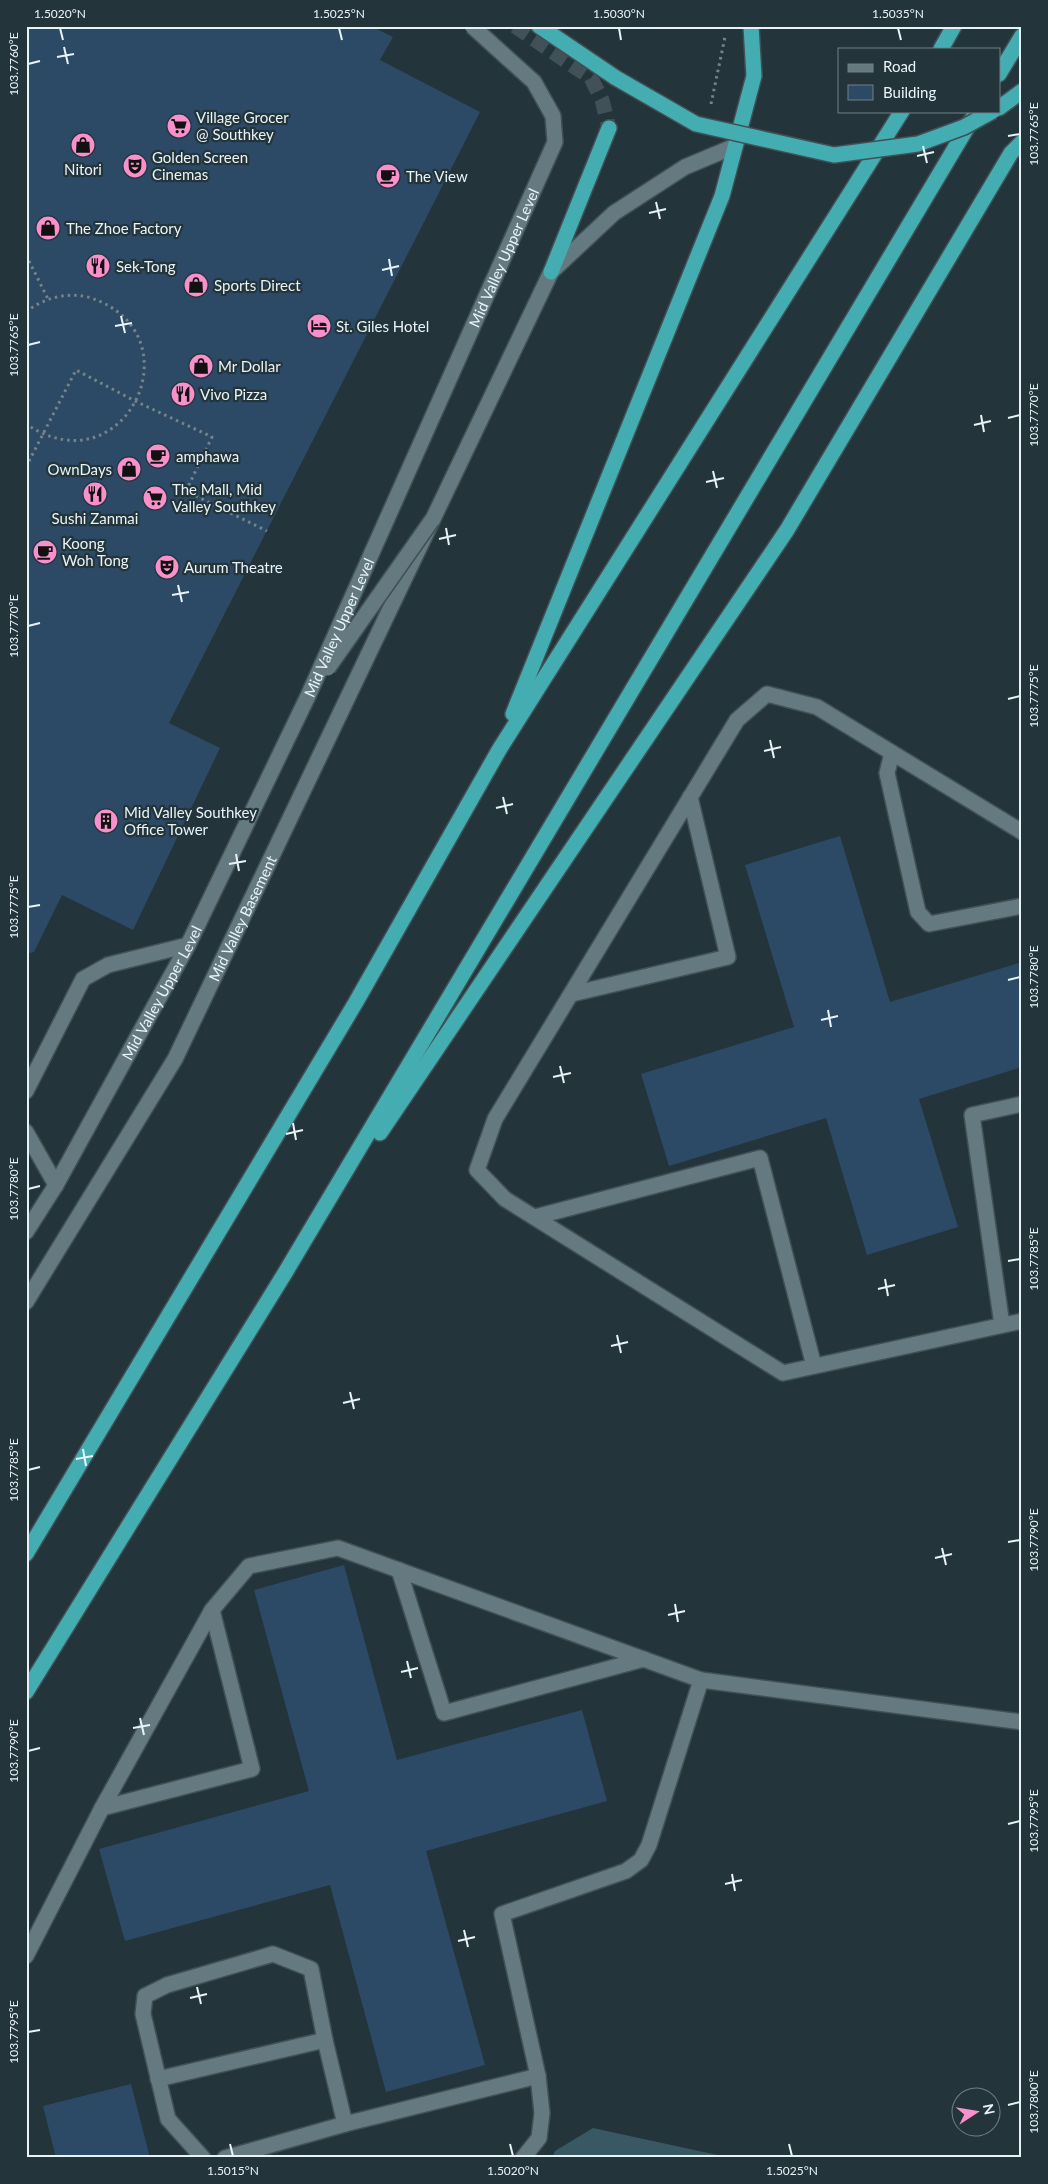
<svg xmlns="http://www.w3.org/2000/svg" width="1048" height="2184" viewBox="0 0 1048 2184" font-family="Lato,sans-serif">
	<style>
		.green { fill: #385864 }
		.building { fill: #2c4a65 }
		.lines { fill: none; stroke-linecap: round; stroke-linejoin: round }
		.highway-tunnel { stroke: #415157; stroke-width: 15; stroke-dasharray: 15 8; stroke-linecap: butt }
		.lane-casing { stroke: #405055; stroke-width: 18 }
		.street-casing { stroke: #405055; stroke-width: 18 }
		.highway-casing { stroke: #405055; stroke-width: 18 }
		.path { stroke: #76848a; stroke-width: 3; stroke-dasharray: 2.5 4; stroke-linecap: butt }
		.lane { stroke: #657980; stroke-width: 15 }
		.street { stroke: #657980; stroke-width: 15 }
		.highway { stroke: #43adb1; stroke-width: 15 }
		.street-bridge-casing { stroke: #405055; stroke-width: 18; stroke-linecap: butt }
		.highway-bridge-casing { stroke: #405055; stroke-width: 18; stroke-linecap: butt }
		.street-bridge { stroke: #657980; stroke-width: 15 }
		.highway-bridge { stroke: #43adb1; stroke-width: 15 }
		.ticks { fill: none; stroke: #e8f3f7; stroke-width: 2 }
		.labels { text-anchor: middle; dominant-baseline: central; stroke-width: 4.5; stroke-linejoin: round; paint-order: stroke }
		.poi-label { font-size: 15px; fill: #e8f3f7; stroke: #23343b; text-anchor: start }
		.street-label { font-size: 15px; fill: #e8f3f7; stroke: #23343b }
		.neatline { fill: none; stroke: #e8f3f7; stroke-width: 2 }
		.ticks-label { font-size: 12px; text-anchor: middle; fill: #e8f3f7 }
	</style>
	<rect width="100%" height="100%" fill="#23343b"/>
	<polygon class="green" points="593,2128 731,2158 552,2158 555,2151"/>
	<g class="building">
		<polygon points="26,26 371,26 393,37 380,60 480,112 169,723 220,748 133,930 62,895 34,952 26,954"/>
		<polygon points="840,836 890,1002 1022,962 1022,1067 919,1099 958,1227 867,1255 826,1118 669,1166 641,1074 794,1027 745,865"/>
		<polygon points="344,1565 397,1760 582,1710 607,1801 426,1851 485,2065 386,2092 330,1885 125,1941 99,1849 309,1791 254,1590"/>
		<polygon points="131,2084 150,2158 56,2158 43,2106"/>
	</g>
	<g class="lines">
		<polyline class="highway-tunnel" points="515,26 591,78 602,100 609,128"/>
		<defs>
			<g id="lane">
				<polyline points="892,753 887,773 918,912 929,924 1022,906"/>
				<polyline points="1022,832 817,707 767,694 737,720 495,1119 477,1170 505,1199 783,1373 1022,1321"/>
				<polyline points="572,994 728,957 690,797"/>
				<polyline points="26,1091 83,979 108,965 188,945"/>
				<polyline points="26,1132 56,1185"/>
				<polyline points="535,1217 760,1158 814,1366"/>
				<polyline points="1002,1325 972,1115 1022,1104"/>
				<polyline points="399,1570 444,1713 644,1659"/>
				<polyline points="102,1808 252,1769 212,1610"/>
				<polyline points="26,1956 102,1808 212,1610 249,1566 338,1548 701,1680 1022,1722"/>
				<polyline points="158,2079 325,2040"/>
				<polyline points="203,2158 168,2119 143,2014 145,1996 167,1985 273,1954 311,1969 325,2040 345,2124 538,2076"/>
				<polyline points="225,2158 345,2124"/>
				<polyline points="523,2158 539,2138 542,2113 538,2076 502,1914 626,1871 641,1860 649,1845 701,1680"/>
			</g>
			<g id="street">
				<path id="s1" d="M 26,1232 L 56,1185 L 188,945 L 308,696"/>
				<path id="s2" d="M 26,1302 L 175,1059 L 551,272 L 614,213 L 685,167 L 735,146"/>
			</g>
			<g id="highway">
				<polyline points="539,26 616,78"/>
				<polyline points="941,49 954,26"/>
				<polyline points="999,74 1022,36"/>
				<polyline points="999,108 1022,91"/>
				<polyline points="551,272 609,128"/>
				<polyline points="513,714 722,196 754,76 751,26"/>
				<polyline points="380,1133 787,530 1011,153 1022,142"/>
				<polyline points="26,1554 356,1002 499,750 902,111"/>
				<polyline points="26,1692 285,1273 977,111"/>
			</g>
		</defs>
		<use href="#lane" class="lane-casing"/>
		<use href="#street" class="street-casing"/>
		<use href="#highway" class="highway-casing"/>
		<g class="path">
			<polyline points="711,104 725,37"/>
			<polyline points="26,255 48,299"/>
			<path d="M 26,312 C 43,298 69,291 91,298 C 199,334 125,491 26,424"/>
			<polyline points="26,467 76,370 137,402 212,437 186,491 267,531"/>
		</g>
		<use href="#lane" class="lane"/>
		<use href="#street" class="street"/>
		<use href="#highway" class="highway"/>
		<defs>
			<g id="street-bridge">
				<polyline points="328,668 432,520"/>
				<path id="s3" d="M 308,696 L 555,142 L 553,116 L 534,82 L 472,26"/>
			</g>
			<polyline id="highway-bridge" points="616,78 696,124 834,155 918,144 964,127 993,111"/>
		</defs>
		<use href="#street-bridge" class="street-bridge-casing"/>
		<use href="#highway-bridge" class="highway-bridge-casing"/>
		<use href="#street-bridge" class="street-bridge"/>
		<use href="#highway-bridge" class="highway-bridge"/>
	</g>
	<path class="ticks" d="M 60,28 L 63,40M 339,28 L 342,40M 619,28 L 621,40M 898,28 L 901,40M 64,47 L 68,64M 57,57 L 74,54M 28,64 L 40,61M 1008,136 L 1020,134M 923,146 L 927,163M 917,156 L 934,152M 656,202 L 660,219M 649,213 L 666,209M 389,259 L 392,276M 382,270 L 399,266M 121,316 L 125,333M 115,326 L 132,323M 28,345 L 40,342M 981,415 L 984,432M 1008,418 L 1020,415M 974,425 L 991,421M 713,471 L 717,488M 706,482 L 724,478M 446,528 L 449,545M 439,539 L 456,535M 178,585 L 182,602M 172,595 L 189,592M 28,626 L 40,623M 1008,699 L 1020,696M 770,740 L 774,758M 764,751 L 781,747M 503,797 L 507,814M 496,808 L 513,804M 236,854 L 239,871M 229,864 L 246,861M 28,907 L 40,905M 1008,980 L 1020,977M 828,1010 L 831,1027M 821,1020 L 838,1016M 560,1066 L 564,1083M 553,1077 L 571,1073M 293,1123 L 296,1140M 286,1134 L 303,1130M 28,1189 L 40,1186M 1008,1261 L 1020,1259M 885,1279 L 888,1296M 878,1289 L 895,1285M 617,1335 L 621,1353M 611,1346 L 628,1342M 350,1392 L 354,1409M 343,1403 L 360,1399M 83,1449 L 86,1466M 76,1459 L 93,1456M 28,1470 L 40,1467M 1008,1542 L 1020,1540M 942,1548 L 946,1565M 935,1558 L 952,1554M 675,1604 L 678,1622M 668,1615 L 685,1611M 407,1661 L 411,1678M 401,1672 L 418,1668M 140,1718 L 144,1735M 133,1728 L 150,1725M 28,1751 L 40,1748M 1008,1824 L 1020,1821M 732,1874 L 735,1891M 725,1884 L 742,1880M 464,1930 L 468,1947M 458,1941 L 475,1937M 197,1987 L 201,2004M 190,1998 L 207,1994M 28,2032 L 40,2030M 1008,2105 L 1020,2102M 230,2144 L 233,2156M 510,2144 L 513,2156M 789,2144 L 792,2156"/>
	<defs>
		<symbol id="supermarket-disc" viewBox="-11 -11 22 22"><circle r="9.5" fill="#f890cb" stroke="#23343b"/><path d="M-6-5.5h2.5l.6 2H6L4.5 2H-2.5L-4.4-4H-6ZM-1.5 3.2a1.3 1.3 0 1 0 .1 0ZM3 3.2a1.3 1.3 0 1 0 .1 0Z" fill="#111"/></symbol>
		<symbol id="shop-disc" viewBox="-11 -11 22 22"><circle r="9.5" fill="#f890cb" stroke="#23343b"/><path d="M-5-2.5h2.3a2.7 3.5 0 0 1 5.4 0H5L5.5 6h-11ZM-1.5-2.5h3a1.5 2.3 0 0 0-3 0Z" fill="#111"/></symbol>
		<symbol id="theatre-disc" viewBox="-11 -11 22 22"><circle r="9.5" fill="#f890cb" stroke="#23343b"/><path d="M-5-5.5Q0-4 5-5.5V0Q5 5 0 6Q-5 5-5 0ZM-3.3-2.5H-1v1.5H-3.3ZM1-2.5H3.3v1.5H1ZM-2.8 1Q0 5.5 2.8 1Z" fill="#111"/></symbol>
		<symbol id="cafe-disc" viewBox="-11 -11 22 22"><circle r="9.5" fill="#f890cb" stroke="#23343b"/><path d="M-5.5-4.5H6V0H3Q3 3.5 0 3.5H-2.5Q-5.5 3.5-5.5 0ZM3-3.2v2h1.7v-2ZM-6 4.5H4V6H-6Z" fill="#111"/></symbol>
		<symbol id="restaurant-disc" viewBox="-11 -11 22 22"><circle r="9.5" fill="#f890cb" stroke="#23343b"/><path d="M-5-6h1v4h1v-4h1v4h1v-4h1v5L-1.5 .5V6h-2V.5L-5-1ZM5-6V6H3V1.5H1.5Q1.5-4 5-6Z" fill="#111"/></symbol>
		<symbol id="hotel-disc" viewBox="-11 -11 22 22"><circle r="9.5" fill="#f890cb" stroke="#23343b"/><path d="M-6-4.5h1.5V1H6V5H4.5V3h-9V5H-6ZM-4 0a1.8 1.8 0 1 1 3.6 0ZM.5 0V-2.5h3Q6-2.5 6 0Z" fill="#111"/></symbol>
		<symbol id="building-disc" viewBox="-11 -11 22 22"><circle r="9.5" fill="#f890cb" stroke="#23343b"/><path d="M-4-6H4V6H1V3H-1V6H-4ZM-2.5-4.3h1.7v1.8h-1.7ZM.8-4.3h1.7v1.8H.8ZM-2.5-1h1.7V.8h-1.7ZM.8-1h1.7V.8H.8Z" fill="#111"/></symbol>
	</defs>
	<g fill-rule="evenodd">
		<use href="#supermarket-disc" x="165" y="112" width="28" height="28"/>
		<use href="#shop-disc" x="69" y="131" width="28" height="28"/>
		<use href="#theatre-disc" x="121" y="152" width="28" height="28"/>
		<use href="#cafe-disc" x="374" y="162" width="28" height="28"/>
		<use href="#shop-disc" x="34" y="214" width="28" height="28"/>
		<use href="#restaurant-disc" x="84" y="252" width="28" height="28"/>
		<use href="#shop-disc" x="182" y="271" width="28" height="28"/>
		<use href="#hotel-disc" x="305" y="312" width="28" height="28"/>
		<use href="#shop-disc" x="187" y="352" width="28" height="28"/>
		<use href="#restaurant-disc" x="169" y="380" width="28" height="28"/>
		<use href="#cafe-disc" x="144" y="442" width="28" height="28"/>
		<use href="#shop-disc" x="115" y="455" width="28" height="28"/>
		<use href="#restaurant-disc" x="81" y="480" width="28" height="28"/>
		<use href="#supermarket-disc" x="141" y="484" width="28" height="28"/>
		<use href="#cafe-disc" x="31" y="538" width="28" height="28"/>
		<use href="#theatre-disc" x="153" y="553" width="28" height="28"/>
		<use href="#building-disc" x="92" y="807" width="28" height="28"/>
	</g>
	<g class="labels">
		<g class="poi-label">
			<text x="196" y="117">Village Grocer<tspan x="196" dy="17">@ Southkey</tspan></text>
			<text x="152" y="157">Golden Screen<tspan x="152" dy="17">Cinemas</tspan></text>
			<text x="83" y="169" text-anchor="middle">Nitori</text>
			<text x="406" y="176">The View</text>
			<text x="66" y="228">The Zhoe Factory</text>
			<text x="116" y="266">Sek-Tong</text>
			<text x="214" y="285">Sports Direct</text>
			<text x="336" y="326">St. Giles Hotel</text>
			<text x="218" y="366">Mr Dollar</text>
			<text x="200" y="394">Vivo Pizza</text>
			<text x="176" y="456">amphawa</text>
			<text x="112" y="469" text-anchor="end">OwnDays</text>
			<text x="172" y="489">The Mall, Mid<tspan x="172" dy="17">Valley Southkey</tspan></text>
			<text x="95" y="518" text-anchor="middle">Sushi Zanmai</text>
			<text x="62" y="543">Koong<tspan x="62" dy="17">Woh Tong</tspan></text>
			<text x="184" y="567">Aurum Theatre</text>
			<text x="124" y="812">Mid Valley Southkey<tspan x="124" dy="17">Office Tower</tspan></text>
		</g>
		<g class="street-label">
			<text stroke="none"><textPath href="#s3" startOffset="480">Mid Valley Upper Level</textPath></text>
			<text stroke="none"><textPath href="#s3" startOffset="75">Mid Valley Upper Level</textPath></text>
			<text stroke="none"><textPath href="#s2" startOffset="441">Mid Valley Basement</textPath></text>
			<text stroke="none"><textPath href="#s1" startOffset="275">Mid Valley Upper Level</textPath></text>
		</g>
	</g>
	<rect width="1048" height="2184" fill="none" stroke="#23343b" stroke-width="55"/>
	<rect x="838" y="48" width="162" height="65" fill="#23343b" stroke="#728086"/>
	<rect x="848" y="64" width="25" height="8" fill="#657980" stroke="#728086"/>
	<text x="883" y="72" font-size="15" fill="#e8f3f7">Road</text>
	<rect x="848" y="85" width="25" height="15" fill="#2c4a65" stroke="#728086"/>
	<text x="883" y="98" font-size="15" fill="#e8f3f7">Building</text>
	<g transform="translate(976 2112) rotate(78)"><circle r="24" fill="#23343b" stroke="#728086"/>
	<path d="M0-4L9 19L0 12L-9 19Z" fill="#f890cb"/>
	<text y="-8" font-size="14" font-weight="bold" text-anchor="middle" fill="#e8f3f7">N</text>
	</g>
	<rect x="28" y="28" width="992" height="2128" class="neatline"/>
	<g class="ticks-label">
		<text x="60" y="18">1.5020°N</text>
		<text x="339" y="18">1.5025°N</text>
		<text x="619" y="18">1.5030°N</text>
		<text x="898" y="18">1.5035°N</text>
		<text transform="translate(14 64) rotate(-90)" y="4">103.7760°E</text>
		<text transform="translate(1034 134) rotate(-90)" y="4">103.7765°E</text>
		<text transform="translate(14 345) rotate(-90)" y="4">103.7765°E</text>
		<text transform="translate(1034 415) rotate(-90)" y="4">103.7770°E</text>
		<text transform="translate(14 626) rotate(-90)" y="4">103.7770°E</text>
		<text transform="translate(1034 696) rotate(-90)" y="4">103.7775°E</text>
		<text transform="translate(14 907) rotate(-90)" y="4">103.7775°E</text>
		<text transform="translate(1034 977) rotate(-90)" y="4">103.7780°E</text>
		<text transform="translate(14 1189) rotate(-90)" y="4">103.7780°E</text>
		<text transform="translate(1034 1259) rotate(-90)" y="4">103.7785°E</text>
		<text transform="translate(14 1470) rotate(-90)" y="4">103.7785°E</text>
		<text transform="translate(1034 1540) rotate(-90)" y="4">103.7790°E</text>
		<text transform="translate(14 1751) rotate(-90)" y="4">103.7790°E</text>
		<text transform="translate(1034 1821) rotate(-90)" y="4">103.7795°E</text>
		<text transform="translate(14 2032) rotate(-90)" y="4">103.7795°E</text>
		<text transform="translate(1034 2102) rotate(-90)" y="4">103.7800°E</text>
		<text x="233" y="2175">1.5015°N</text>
		<text x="513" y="2175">1.5020°N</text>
		<text x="792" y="2175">1.5025°N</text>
	</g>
</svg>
